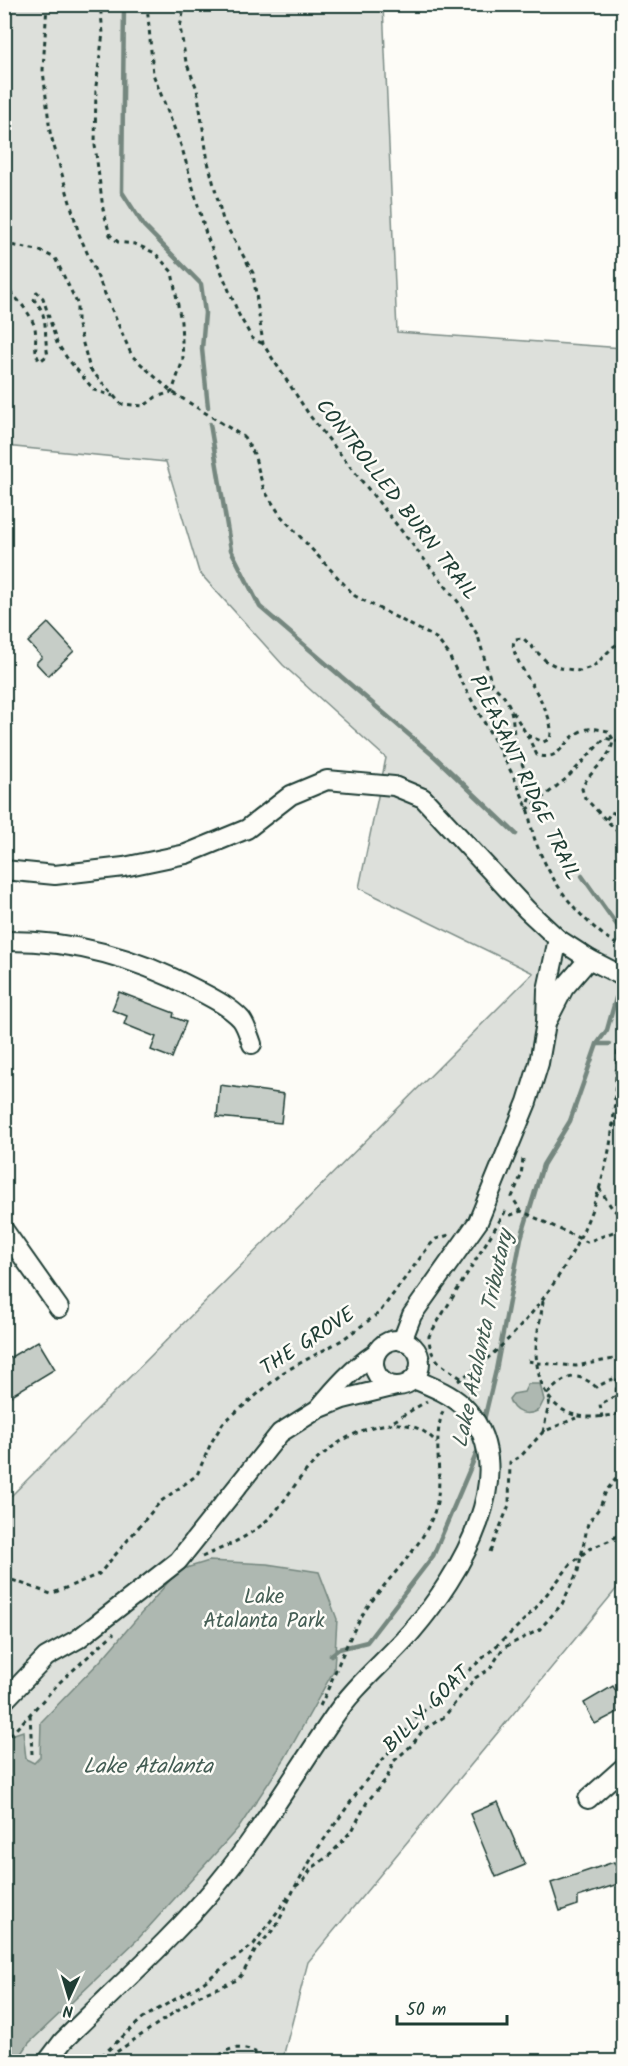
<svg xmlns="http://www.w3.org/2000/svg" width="628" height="2066" viewBox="0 0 628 2066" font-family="Kalam,sans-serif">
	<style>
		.green { fill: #dde0db; stroke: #7e8e88; stroke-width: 1.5 }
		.water { fill: #aeb8b1; stroke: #75877f; stroke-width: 1.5 }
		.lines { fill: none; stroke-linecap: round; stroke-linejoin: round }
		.stream { stroke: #75877f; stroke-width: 4.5 }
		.building { fill: #c6cdc7; stroke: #1f3d34; stroke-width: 1.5 }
		.minor-casing { stroke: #1f3d34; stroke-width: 22 }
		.path { stroke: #1f3d34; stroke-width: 3; stroke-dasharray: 4.5 4.5; stroke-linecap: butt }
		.minor { stroke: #fdfcf7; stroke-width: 18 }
		.labels { text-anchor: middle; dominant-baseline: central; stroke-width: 5; stroke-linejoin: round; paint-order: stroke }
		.street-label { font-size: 21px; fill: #1f3d34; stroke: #fdfcf7 }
		.park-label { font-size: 21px; fill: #455e55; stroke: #fdfcf7 }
		.water-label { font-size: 22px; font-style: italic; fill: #435c53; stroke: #fdfcf7 }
	</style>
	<rect width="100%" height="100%" fill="#fdfcf7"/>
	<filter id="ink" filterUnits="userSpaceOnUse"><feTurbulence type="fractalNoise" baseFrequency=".0167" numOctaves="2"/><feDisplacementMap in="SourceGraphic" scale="12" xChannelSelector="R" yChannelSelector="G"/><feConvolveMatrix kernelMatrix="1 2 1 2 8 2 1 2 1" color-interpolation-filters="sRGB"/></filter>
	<g filter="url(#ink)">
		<polygon class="green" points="5,5 383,5 397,332 623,348 623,1581 308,1962 282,2061 5,2062 5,1502 533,973 359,888 386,758 283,665 199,572 166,462 5,446"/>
		<g class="water">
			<path d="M 528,1384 L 540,1384 L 544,1400 L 539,1410 C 526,1417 513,1413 509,1399 L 513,1394 L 524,1392 Z"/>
			<polygon points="209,1561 267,1564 319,1572 337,1619 334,1670 285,1758 240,1826 138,1939 29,2043 17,2061 5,2061 5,1737 23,1731 26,1759 34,1763 40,1757 41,1722 102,1659 170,1580 183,1569"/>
		</g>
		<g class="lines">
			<g class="stream">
				<polyline points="124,4 122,192 144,226 201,284 205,313 202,349 208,407"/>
				<polyline points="210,424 231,550 260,607 435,757 516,834"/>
				<polyline points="582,876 624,935"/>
				<polyline points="597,1044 610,1044"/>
				<polyline points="483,1424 496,1370 521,1238 543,1165 570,1121 597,1044 607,1030 616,998"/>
				<polyline points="331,1655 339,1649 367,1642 433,1556 478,1450"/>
			</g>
		</g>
		<g class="building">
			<polygon points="48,623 74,651 48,676 36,663 42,657 28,642"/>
			<polygon points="119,992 174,1013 173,1017 186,1022 172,1058 151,1050 156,1037 124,1024 127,1016 112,1010"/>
			<polygon points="220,1085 284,1094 281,1123 217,1117"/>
			<polygon points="38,1341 55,1369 4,1400 4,1361"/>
			<polygon points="613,1686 618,1695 624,1692 624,1709 595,1724 584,1703"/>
			<polygon points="498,1802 525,1865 496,1877 470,1814"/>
			<polygon points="614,1862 621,1883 578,1897 578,1905 560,1911 551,1883"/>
		</g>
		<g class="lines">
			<defs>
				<g id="minor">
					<polyline points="4,870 55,875 124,867 186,854 247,829 291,795 327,780 394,786 423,798 527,910 558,939 589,959 624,977"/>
					<path d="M 4,941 C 72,940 135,957 195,989 C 210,997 229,1006 241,1019 C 246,1025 249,1036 252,1044"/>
					<polyline points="548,1019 564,988 589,959"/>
					<polyline points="4,1230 59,1308"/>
					<circle cx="397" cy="1363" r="23"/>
					<polyline points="402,1341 412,1315 478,1222 527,1102 539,1063 546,1023 547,990 558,939"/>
					<path d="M 319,1408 C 336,1387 353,1368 376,1353"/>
					<polyline points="4,1701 46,1657 78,1639 178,1561 280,1433 318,1409 343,1399 396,1386"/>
					<polyline points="588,1799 624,1767"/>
					<path d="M 47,2062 L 63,2041 C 114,1990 170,1941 216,1886 C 260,1833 294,1775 333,1718 C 355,1685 386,1661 412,1631 C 458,1578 527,1468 462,1405 C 449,1393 430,1386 414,1379"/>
				</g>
			</defs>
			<use href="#minor" class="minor-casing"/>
			<g class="path">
				<path d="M 47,4 L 43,70 L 50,132 L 79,234 L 132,356 L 172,392 L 244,437 L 254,454 L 264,490 L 281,516 L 355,596 L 436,638 L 448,653 C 471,705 505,752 526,805 C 530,816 531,829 535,840 C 552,886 582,924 624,949"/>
				<polyline points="147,4 153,74 182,148 206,234 239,315 252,338 263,344"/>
				<path d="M 185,4 L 180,27 L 186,62 L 197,89 L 208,162 L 223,220 L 253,273 L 263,344 L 310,416 L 459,603 L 478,636 L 492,685 C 500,691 509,701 511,711 C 514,722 513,733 515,744 C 519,762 538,789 527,807"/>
				<polyline points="4,244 38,250 55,258 77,303 77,322 90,369 121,404 144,406 156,397 172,392 183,360 181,322 172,272 155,253 135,244 118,242 110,235 103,209 95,145 96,86 103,33 100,4"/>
				<path d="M 4,285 C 16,298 30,311 35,328 C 37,339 33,353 40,361 L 48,355 C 43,336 50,315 34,300 L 37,292 L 43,298 L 57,343 L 67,358 L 94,390 L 113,396"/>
				<path d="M 513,712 L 527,735 L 543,742 L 550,739 C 559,707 503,657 515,639 L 523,638 L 546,661 L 560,668 L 580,671 L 594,666 L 613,647 L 624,640"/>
				<path d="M 527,735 L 537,755 C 562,763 563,737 584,730 C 592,727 601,730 608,731 L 613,739 C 612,761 588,770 582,789 L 585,798 L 606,820"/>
				<polyline points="527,810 567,778 605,738 624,743"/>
				<polyline points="624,817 611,812 606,820 624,837"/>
				<polyline points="615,1076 624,1084"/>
				<polyline points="612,1127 624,1111"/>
				<polyline points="523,1159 521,1176 512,1197 521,1211 587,1242 624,1228"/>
				<polyline points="599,1188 612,1208 624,1219"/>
				<path d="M 543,1301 C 541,1319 536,1334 536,1352 C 538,1409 572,1427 624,1412"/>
				<polyline points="528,1361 534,1362"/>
				<polyline points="537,1363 576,1366 624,1357"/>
				<path d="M 461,1378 C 443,1366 429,1360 429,1336 L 505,1212 L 511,1215 L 521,1211"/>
				<path d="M 458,1381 C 537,1327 593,1239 610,1145 C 618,1101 613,1056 624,1013"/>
				<path d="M 547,1394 C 565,1377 575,1369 596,1387 L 617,1377"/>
				<polyline points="602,1418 600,1404 616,1396 617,1377 624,1366"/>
				<polyline points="394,1421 427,1401"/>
				<polyline points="543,1432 550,1399"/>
				<polyline points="490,1552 509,1505 510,1462 521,1456 543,1432 576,1418"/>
				<path d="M 202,1557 C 224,1547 248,1538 266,1521 C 282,1507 292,1487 306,1471 C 336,1436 401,1401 437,1443"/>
				<polyline points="4,1577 51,1594 99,1574 160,1502 197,1475 211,1443 223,1423 284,1372 342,1340 379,1313 429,1246 436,1239 449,1235"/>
				<path d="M 320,1706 C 335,1676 346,1640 365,1611 C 387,1577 422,1550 435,1510 C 445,1477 431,1443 443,1411"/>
				<polyline points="30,1714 32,1754"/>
				<polyline points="4,1742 60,1682 114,1633"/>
				<polyline points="295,1887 316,1851 364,1783 417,1717 513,1631 534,1610 571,1564 589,1549 613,1539 624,1529"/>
				<polyline points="95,2062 143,2018 203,1983 254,1944 288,1897"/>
				<polyline points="102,2062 198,1996 237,1980 243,1973 255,1951 277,1925 295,1887 304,1880 311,1869 331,1854 353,1829 367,1802 387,1778 394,1761 412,1745 423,1730 444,1717 475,1678 490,1669 503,1648 539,1630 562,1604 578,1571 588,1523 600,1507 606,1491 624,1469"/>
				<path d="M 213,2062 C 226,2047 238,2045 255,2052 L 256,2062"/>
			</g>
			<use href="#minor" class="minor"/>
		</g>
	</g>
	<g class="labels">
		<g class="street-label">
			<text transform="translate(396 500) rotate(52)">CONTROLLED BURN TRAIL</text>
			<text transform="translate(524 778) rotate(64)">PLEASANT RIDGE TRAIL</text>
			<text transform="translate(308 1342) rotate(-33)">THE GROVE</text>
			<text transform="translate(427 1710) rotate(-45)">BILLY GOAT</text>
		</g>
		<g class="park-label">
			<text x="264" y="1597">Lake<tspan x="264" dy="24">Atalanta Park</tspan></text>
		</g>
		<g class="water-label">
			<text transform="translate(484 1339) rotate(-78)">Lake Atalanta Tributary</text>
			<text x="148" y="1767">Lake Atalanta</text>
		</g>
	</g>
	<rect width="628" height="2066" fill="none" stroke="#fdfcf7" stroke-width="24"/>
	<rect x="12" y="12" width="604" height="2042" fill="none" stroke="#1f3d34" stroke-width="2" filter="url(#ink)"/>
	<g transform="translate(69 1997) rotate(184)" stroke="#fdfcf7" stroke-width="4.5" paint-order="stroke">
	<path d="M0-4.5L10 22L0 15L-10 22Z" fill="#1f3d34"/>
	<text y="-9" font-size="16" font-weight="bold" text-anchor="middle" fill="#1f3d34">N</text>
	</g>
	<path d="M397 2015v9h110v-9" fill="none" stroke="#1f3d34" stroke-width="3"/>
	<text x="406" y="2015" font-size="18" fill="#1f3d34" stroke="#fdfcf7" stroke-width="4.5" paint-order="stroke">50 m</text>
</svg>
